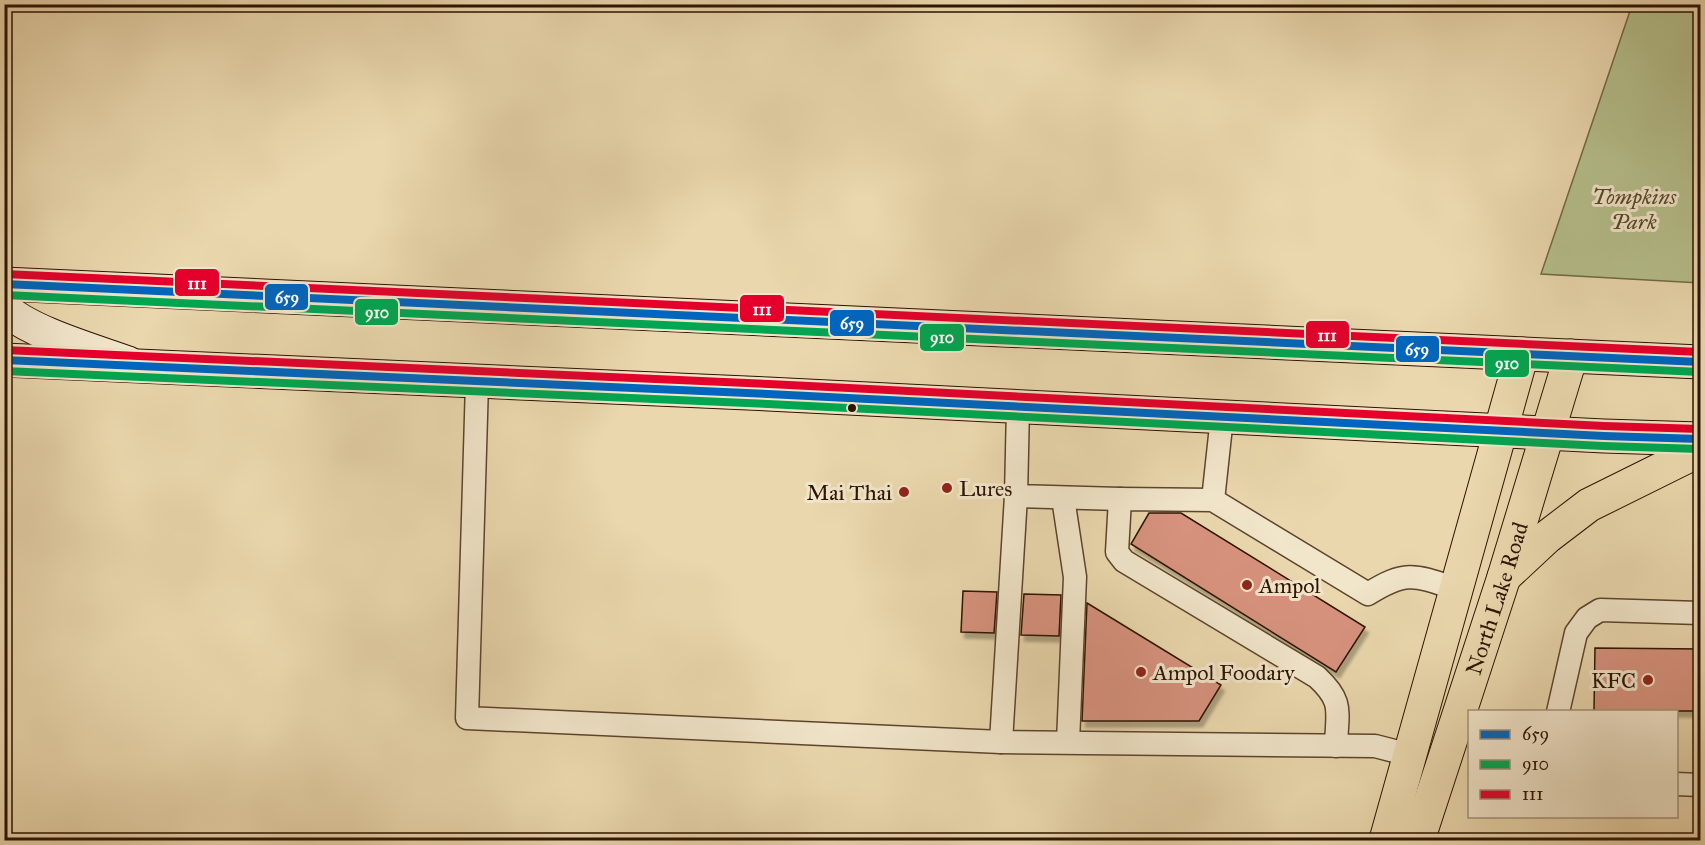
<svg xmlns="http://www.w3.org/2000/svg" width="1705" height="845" viewBox="0 0 1705 845" font-family="'IM FELL Great Primer',serif">
	<style>
		.green { fill: #b5bf8b; stroke: #716946; stroke-width: 1.5 }
		.building { fill: #d7927e; stroke: #2d1301; stroke-width: 1.5; filter: url(#shadow) }
		.lines { fill: none; stroke-linecap: round; stroke-linejoin: round }
		.lane-casing { stroke: #5c442c; stroke-width: 25 }
		.secondary-casing { stroke: #2d1301; stroke-width: 35 }
		.primary-casing { stroke: #2d1301; stroke-width: 35 }
		.highway-casing { stroke: #2d1301; stroke-width: 35 }
		.lane { stroke: #f1e5ca; stroke-width: 22 }
		.secondary { stroke: #f1e5ca; stroke-width: 33 }
		.primary { stroke: #ead7ad; stroke-width: 33 }
		.highway { stroke: #ead7ad; stroke-width: 33 }
		.bus-1-casing { stroke: #f1e5ca; stroke-width: 12 }
		.bus-2-casing { stroke: #f1e5ca; stroke-width: 12 }
		.bus-3-casing { stroke: #f1e5ca; stroke-width: 12 }
		.bus-1 { stroke: #0065bd; stroke-width: 8 }
		.bus-2 { stroke: #00a651; stroke-width: 8 }
		.bus-3 { stroke: #e4002b; stroke-width: 8 }
		.bus-dot { fill: #2d1301; stroke: #f1e5ca; stroke-width: 2 }
		.poi-dot { fill: #8f2418; stroke: #f1e5ca; stroke-width: 2 }
		.labels { text-anchor: middle; dominant-baseline: central; stroke-width: 6; stroke-linejoin: round; paint-order: stroke }
		.park-label { font-size: 22px; font-style: italic; fill: #56472a; stroke: #f1e5ca }
		.poi-label { font-size: 22px; fill: #2d1301; stroke: #f1e5ca; text-anchor: start }
		.street-label { font-size: 22px; fill: #2d1301; stroke: #f1e5ca }
		.line-badge { stroke: #f1e5ca; stroke-width: 2 }
		.badge-label { font-size: 16px; text-anchor: middle; font-weight: bold; fill: #fff }
	</style>
	<defs>
		<filter id="shadow"><feDropShadow dx="3.5" dy="6" stdDeviation="1.5" flood-color="#0004"/></filter>
	</defs>
	<rect width="100%" height="100%" fill="#ead7ad"/>
	<filter id="stains"><feTurbulence type="fractalNoise" baseFrequency=".00333" numOctaves="4"/><feColorMatrix values="0 0 0 0 .2 0 0 0 0 .09 0 0 0 0 .02 0 0 0 .5 -.17"/></filter>
	<radialGradient id="worn" r=".72"><stop offset=".6" stop-color="#630" stop-opacity="0"/><stop offset="1" stop-color="#630" stop-opacity=".3"/></radialGradient>
	<polygon class="green" points="1632,5 1700,5 1700,283 1541,274"/>
	<g class="building">
		<polygon points="1149,513 1181,513 1365,627 1336,672 1131,544"/>
		<polygon points="963,591 997,592 994,633 961,632"/>
		<polygon points="1024,594 1061,595 1059,636 1021,635"/>
		<polygon points="1087,603 1221,685 1199,721 1082,721"/>
		<polygon points="1595,648 1701,649 1701,711 1594,711"/>
	</g>
	<g class="lines">
		<defs>
			<g id="lane">
				<polyline points="477,383 467,718 1001,742 1375,746 1410,755"/>
				<polyline points="1018,407 1016,496 1120,499"/>
				<polyline points="1063,498 1075,577 1068,742"/>
				<polyline points="1213,500 1222,417"/>
				<polyline points="1558,712 1576,633 1587,618 1600,610 1700,613"/>
				<polyline points="1001,742 1016,496"/>
				<path d="M 1336,746 C 1337,711 1344,702 1317,677 L 1124,561 L 1117,552 L 1120,499 L 1213,500 L 1368,594 C 1406,570 1415,575 1456,589"/>
				<polyline points="1676,784 1700,785"/>
			</g>
			<path id="secondary" d="M 4,308 C 28,332 95,351 128,363"/>
			<g id="primary">
				<polyline points="1386,840 1522,354"/>
				<path id="s1" d="M 1418,840 L 1504,577 L 1571,356"/>
			</g>
			<g id="highway">
				<polyline points="4,284 1700,362"/>
				<polyline points="4,360 768,394 1604,436 1700,439"/>
				<polyline points="1504,577 1547,537 1589,505 1700,450"/>
			</g>
		</defs>
		<use href="#lane" class="lane-casing"/>
		<use href="#secondary" class="secondary-casing"/>
		<use href="#primary" class="primary-casing"/>
		<use href="#highway" class="highway-casing"/>
		<use href="#lane" class="lane"/>
		<use href="#secondary" class="secondary"/>
		<use href="#primary" class="primary"/>
		<use href="#highway" class="highway"/>
		<defs>
			<g id="bus-1">
				<polyline points="4,284 1700,362"/>
				<polyline points="4,360 768,394 1604,436 1700,439"/>
			</g>
			<g id="bus-2">
				<polyline points="4,295 1700,372"/>
				<polyline points="4,371 768,404 1603,446 1700,449"/>
			</g>
			<g id="bus-3">
				<polyline points="4,274 1700,352"/>
				<polyline points="4,350 769,384 1604,426 1700,429"/>
			</g>
		</defs>
		<use href="#bus-1" class="bus-1-casing"/>
		<use href="#bus-2" class="bus-2-casing"/>
		<use href="#bus-3" class="bus-3-casing"/>
		<use href="#bus-1" class="bus-1"/>
		<use href="#bus-2" class="bus-2"/>
		<use href="#bus-3" class="bus-3"/>
	</g>
	<circle class="bus-dot" cx="852" cy="408" r="5"/>
	<g class="poi-dot">
		<circle cx="947" cy="488" r="6"/>
		<circle cx="904" cy="492" r="6"/>
		<circle cx="1247" cy="585" r="6"/>
		<circle cx="1141" cy="672" r="6"/>
		<circle cx="1648" cy="680" r="6"/>
	</g>
	<g class="labels">
		<g class="park-label">
			<text x="1634" y="196">Tompkins<tspan x="1634" dy="25">Park</tspan></text>
		</g>
		<g class="poi-label">
			<text x="959" y="488">Lures</text>
			<text x="892" y="492" text-anchor="end">Mai Thai</text>
			<text x="1259" y="585">Ampol</text>
			<text x="1153" y="672">Ampol Foodary</text>
			<text x="1636" y="680" text-anchor="end">KFC</text>
		</g>
		<g class="street-label">
			<text stroke="none"><textPath href="#s1" startOffset="254">North Lake Road</textPath></text>
		</g>
	</g>
	<g class="line-badge">
		<rect x="174" y="268" width="46" height="29" rx="6" fill="#e4002b"/>
		<rect x="264" y="283" width="45" height="28" rx="6" fill="#0065bd"/>
		<rect x="739" y="294" width="46" height="29" rx="6" fill="#e4002b"/>
		<rect x="354" y="298" width="45" height="28" rx="6" fill="#00a651"/>
		<rect x="829" y="309" width="46" height="28" rx="6" fill="#0065bd"/>
		<rect x="1305" y="320" width="45" height="29" rx="6" fill="#e4002b"/>
		<rect x="919" y="323" width="46" height="29" rx="6" fill="#00a651"/>
		<rect x="1395" y="335" width="45" height="28" rx="6" fill="#0065bd"/>
		<rect x="1484" y="349" width="46" height="29" rx="6" fill="#00a651"/>
	</g>
	<g class="badge-label">
		<text x="197" y="289">111</text>
		<text x="287" y="303">659</text>
		<text x="762" y="315">111</text>
		<text x="377" y="318">910</text>
		<text x="852" y="329">659</text>
		<text x="1327" y="341">111</text>
		<text x="942" y="343">910</text>
		<text x="1417" y="355">659</text>
		<text x="1507" y="369">910</text>
	</g>
	<rect width="1705" height="845" fill="none" stroke="#ead7ad" stroke-width="24"/>
	<rect x="6" y="6" width="1693" height="833" fill="none" stroke="#2d1301" stroke-width="3"/>
	<rect x="12" y="12" width="1681" height="821" fill="none" stroke="#2d1301" stroke-width="1.5"/>
	<rect x="1468" y="710" width="210" height="108" fill="#f1e5ca" stroke="#a3917a" stroke-width="1.5"/>
	<rect x="1480" y="730" width="30" height="9" fill="#0065bd" stroke="#a3917a" stroke-width="1.5"/>
	<text x="1522" y="740" font-size="18" fill="#2d1301">659</text>
	<rect x="1480" y="760" width="30" height="9" fill="#00a651" stroke="#a3917a" stroke-width="1.5"/>
	<text x="1522" y="770" font-size="18" fill="#2d1301">910</text>
	<rect x="1480" y="790" width="30" height="9" fill="#e4002b" stroke="#a3917a" stroke-width="1.5"/>
	<text x="1522" y="800" font-size="18" fill="#2d1301">111</text>
	<rect width="100%" height="100%" filter="url(#stains)"/>
	<rect width="100%" height="100%" fill="url(#worn)"/>
</svg>
